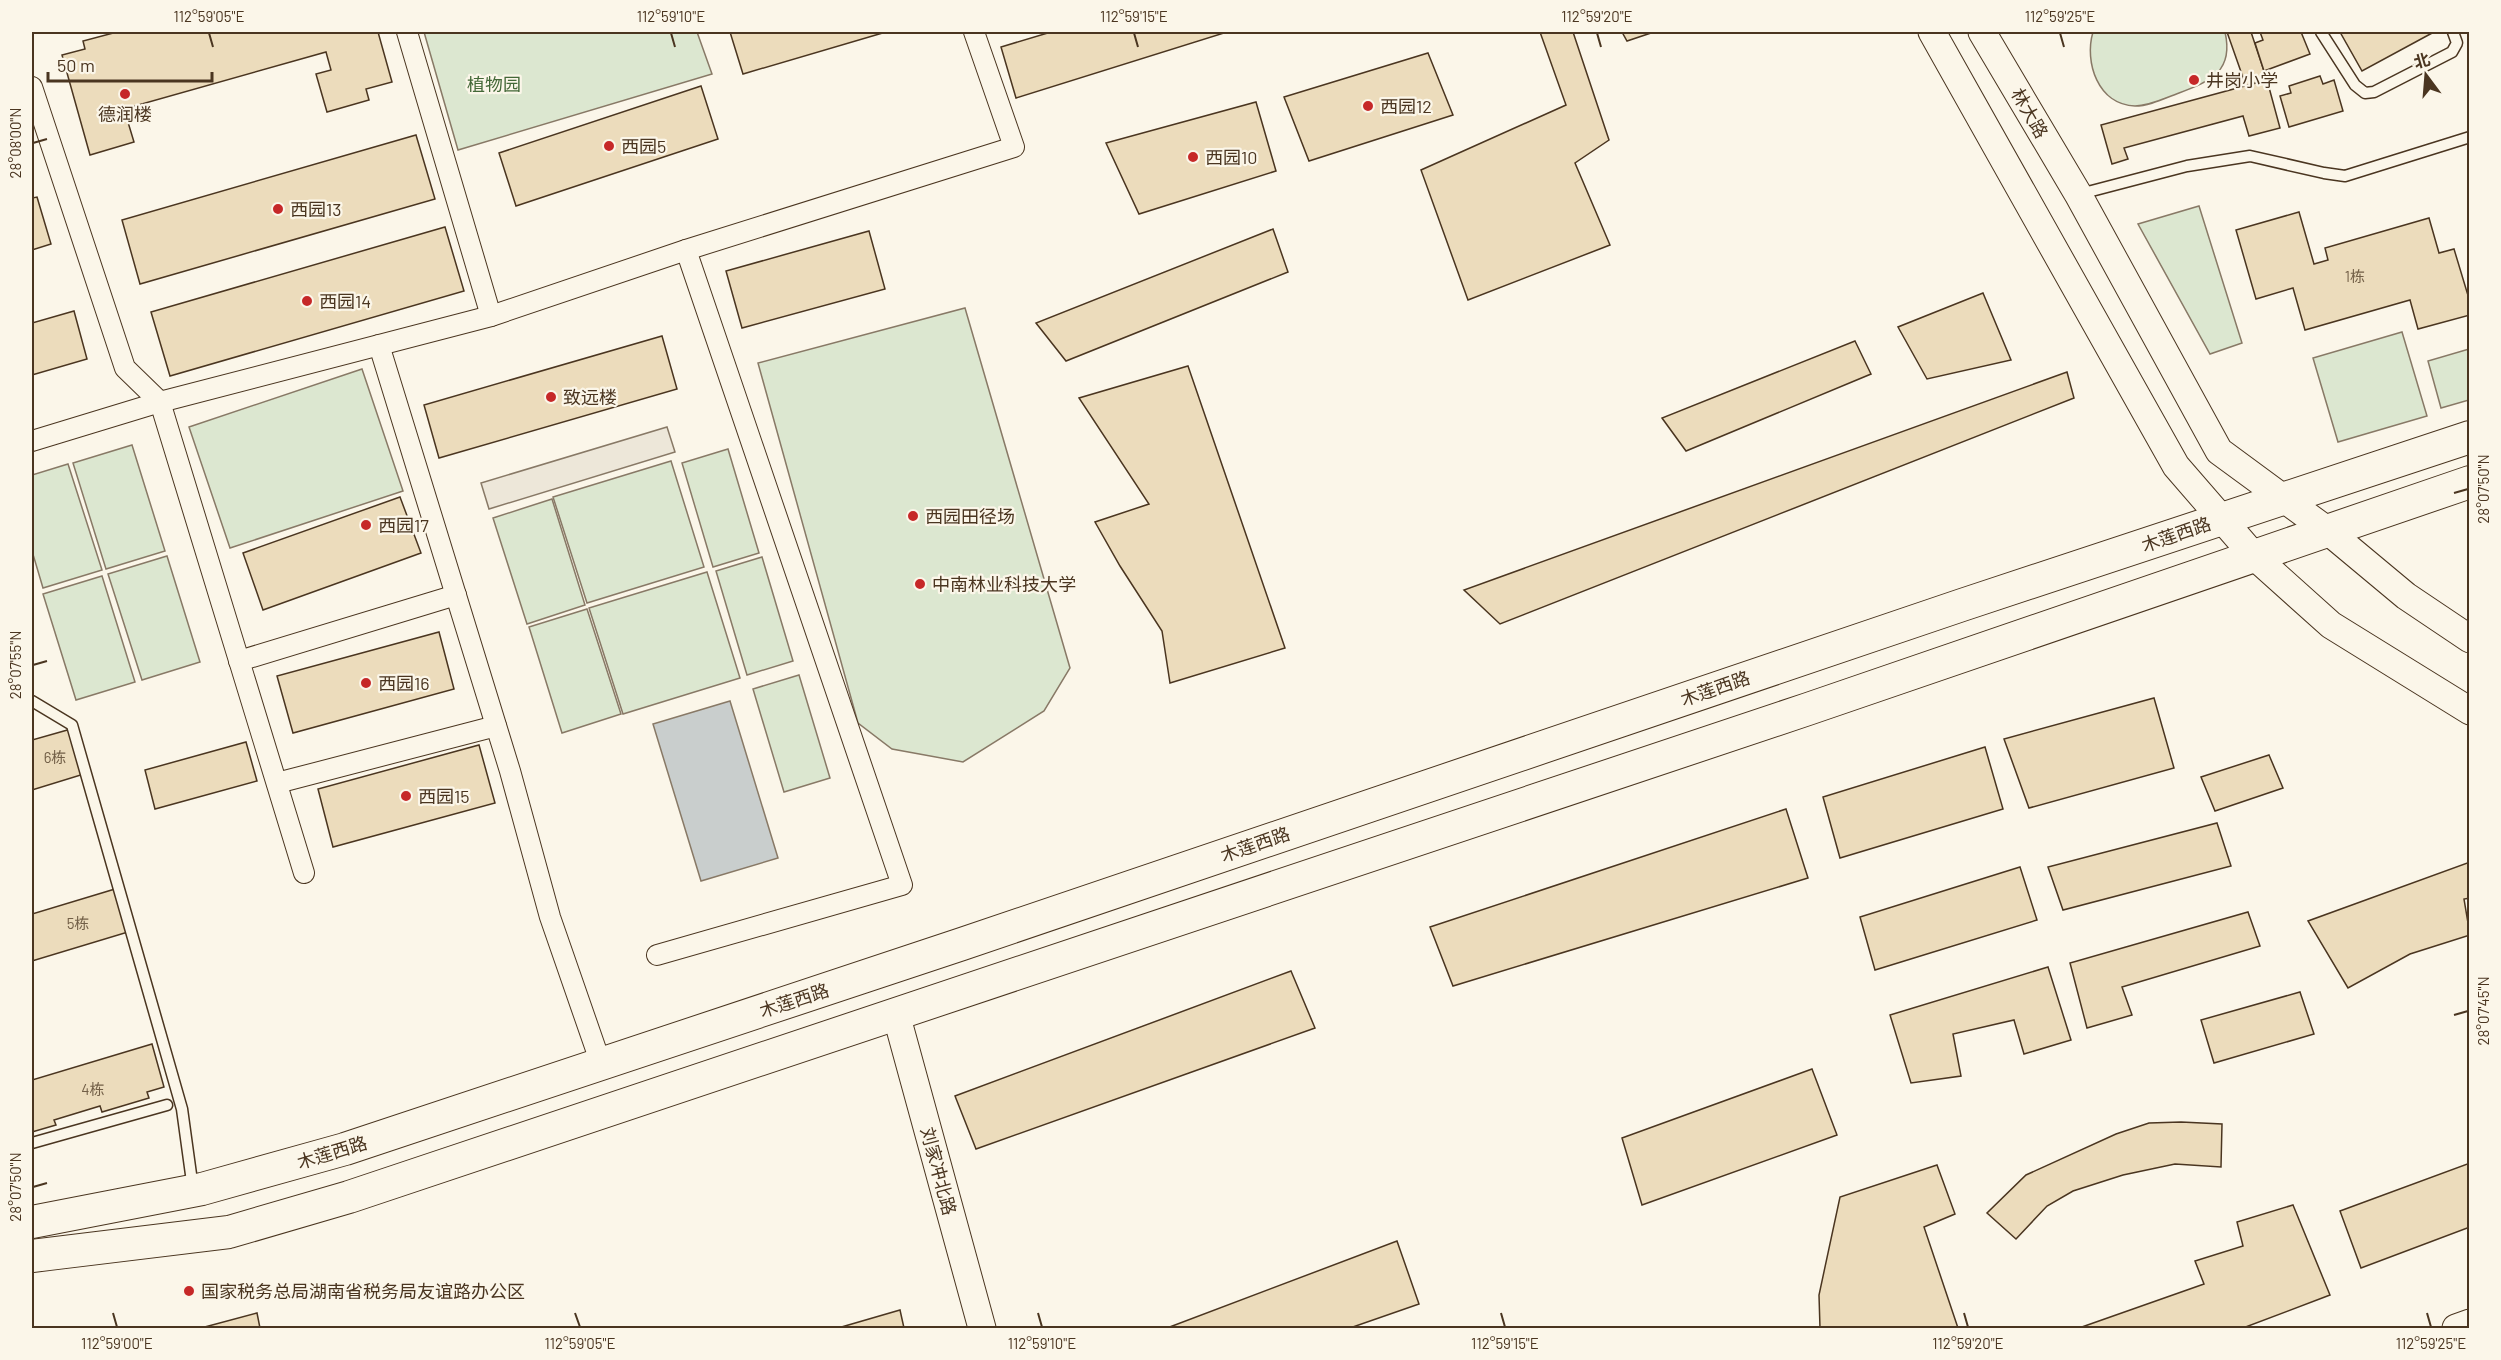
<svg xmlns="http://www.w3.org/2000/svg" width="2501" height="1360" viewBox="0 0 2501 1360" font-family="Barlow,'Noto Sans SC',sans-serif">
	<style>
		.green { fill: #dce7d0; stroke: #887966; stroke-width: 1.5 }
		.parking { fill: #ede7d9; stroke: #887966; stroke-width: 1.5 }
		.water { fill: #c9cecd; stroke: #887966; stroke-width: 1.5 }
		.building { fill: #ecdcbc; stroke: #4a3520; stroke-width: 1.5 }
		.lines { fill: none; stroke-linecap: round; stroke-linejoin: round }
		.lane-casing { stroke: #4a3520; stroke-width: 13 }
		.street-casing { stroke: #4a3520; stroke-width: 22 }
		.secondary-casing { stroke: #4a3520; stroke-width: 29 }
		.primary-casing { stroke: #4a3520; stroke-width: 34 }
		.lane { stroke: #fbf6e9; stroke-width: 10 }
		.street { stroke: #fbf6e9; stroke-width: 20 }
		.secondary { stroke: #fbf6e9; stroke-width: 27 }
		.primary { stroke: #fbf6e9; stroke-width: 32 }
		.ticks { fill: none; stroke: #4a3520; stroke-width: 2 }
		.poi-dot { fill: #c62828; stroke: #fbf6e9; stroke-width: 2 }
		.labels { text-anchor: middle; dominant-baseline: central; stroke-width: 4.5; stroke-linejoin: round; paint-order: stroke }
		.number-label { font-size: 15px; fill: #725f47 }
		.poi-label { font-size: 18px; fill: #4a3520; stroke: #fbf6e9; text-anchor: start }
		.park-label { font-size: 18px; fill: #436837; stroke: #fbf6e9 }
		.street-label { font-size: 18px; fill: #4a3520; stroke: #fbf6e9 }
		.neatline { fill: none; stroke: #4a3520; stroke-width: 2 }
		.ticks-label { font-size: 15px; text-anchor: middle; fill: #4a3520 }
	</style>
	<rect width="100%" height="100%" fill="#fbf6e9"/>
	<g class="green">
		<polygon points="424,32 697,32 712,74 458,150"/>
		<path d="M 2093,32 L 2225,32 C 2234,71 2211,81 2179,93 C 2165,98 2150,106 2135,106 C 2098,105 2084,62 2093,32 Z"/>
		<polygon points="2199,206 2242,343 2210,354 2138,224"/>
		<polygon points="965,308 1070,668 1044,711 963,762 892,749 858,723 758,363"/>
		<polygon points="2402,332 2427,416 2338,442 2313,358"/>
		<polygon points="2469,349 2469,400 2441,408 2428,361"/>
		<polygon points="362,369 403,491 230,548 189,427"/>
		<polygon points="132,445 165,551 106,569 73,463"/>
		<polygon points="728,449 759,553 713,567 682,463"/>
		<polygon points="671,461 704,567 587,603 553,497"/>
		<polygon points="68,464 102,570 43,588 32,551 32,475"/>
		<polygon points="552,499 585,605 527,624 493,518"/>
		<polygon points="167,556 200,662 142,680 108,574"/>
		<polygon points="762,557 793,661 747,675 716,571"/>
		<polygon points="707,572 740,678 623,714 589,608"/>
		<polygon points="102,576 135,682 76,700 43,594"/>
		<polygon points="587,609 621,714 562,733 529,627"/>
		<polygon points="799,675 830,778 784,792 753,689"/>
	</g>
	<polygon class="parking" points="667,427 675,452 489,509 481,483"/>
	<polygon class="water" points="730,701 778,858 701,881 653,724"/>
	<g class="building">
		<polygon points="117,32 378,32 392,82 366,89 369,100 327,112 316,74 331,70 326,52 124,109 134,142 90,155 62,55 85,49 83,41"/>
		<polygon points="730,32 886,32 743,74"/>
		<polygon points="1051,32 1224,32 1224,33 1016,98 1001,47"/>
		<polygon points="1540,32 1573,32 1609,140 1575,163 1610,245 1468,300 1421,170 1566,105"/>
		<polygon points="1622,32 1654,32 1627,41"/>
		<polygon points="2227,32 2251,32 2267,80 2246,86"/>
		<polygon points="2260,32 2301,32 2310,54 2264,71 2255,43 2263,40"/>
		<polygon points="2340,32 2434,32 2362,71"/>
		<polygon points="1428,53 1453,115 1309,161 1284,97"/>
		<polygon points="2320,76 2323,84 2334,80 2343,111 2289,127 2280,96 2291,93 2289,86"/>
		<polygon points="2267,80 2280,128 2249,136 2243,116 2124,148 2128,159 2112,164 2101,125"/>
		<polygon points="701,86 718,139 516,206 499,153"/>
		<polygon points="1256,102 1276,171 1139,214 1106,143"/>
		<polygon points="416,135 435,199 140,284 122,220"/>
		<polygon points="37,197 51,244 32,250 32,198"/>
		<polygon points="2299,212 2314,264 2328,260 2325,248 2429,218 2439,253 2454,249 2470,302 2470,315 2418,329 2410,300 2305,330 2293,288 2256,299 2236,230"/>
		<polygon points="445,227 464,291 170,376 151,312"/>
		<polygon points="1273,229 1288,272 1066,361 1036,323"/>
		<polygon points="869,231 885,289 742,328 726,271"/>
		<polygon points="1983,293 2011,360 1927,379 1898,327"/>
		<polygon points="74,311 87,359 32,375 32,323"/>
		<polygon points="662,336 677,389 439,458 424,405"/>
		<polygon points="1855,341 1871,374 1686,451 1662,418"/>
		<polygon points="1188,366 1285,648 1170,683 1162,631 1120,566 1095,522 1149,504 1079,398"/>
		<polygon points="2067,372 2074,398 1500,624 1464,590"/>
		<polygon points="400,497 421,553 263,610 243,553"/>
		<polygon points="439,632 454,689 293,733 277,676"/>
		<polygon points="2154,698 2174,768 2029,808 2004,739"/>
		<polygon points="71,729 84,774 32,790 32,740"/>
		<polygon points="246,742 257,781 155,809 145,770"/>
		<polygon points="479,745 495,803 333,847 318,789"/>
		<polygon points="1985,747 2003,809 1840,858 1823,797"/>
		<polygon points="2269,755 2283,788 2215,811 2201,777"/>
		<polygon points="1786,809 1808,878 1453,986 1430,927"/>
		<polygon points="2217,823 2231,866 2063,910 2048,867"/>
		<polygon points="2470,862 2470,898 2464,899 2470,935 2410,954 2348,988 2308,921"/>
		<polygon points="2020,867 2037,920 1875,970 1860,917"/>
		<polygon points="115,889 128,932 32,961 32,914"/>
		<polygon points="2248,912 2260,946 2122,987 2132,1015 2087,1028 2070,963"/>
		<polygon points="2048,967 2071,1040 2024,1054 2014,1020 1953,1034 1961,1076 1911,1083 1890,1015"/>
		<polygon points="1291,971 1315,1028 976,1149 955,1096"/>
		<polygon points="2300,992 2314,1034 2214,1063 2201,1020"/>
		<polygon points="152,1044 164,1087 147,1092 149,1098 102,1112 100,1106 54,1120 56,1125 32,1132 32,1080"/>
		<polygon points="1812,1069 1837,1135 1642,1205 1622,1138"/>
		<polygon points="2181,1122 2222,1124 2221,1167 2175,1164 2123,1175 2073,1191 2047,1206 2016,1239 1987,1213 2026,1175 2116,1134 2149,1123"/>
		<polygon points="2470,1163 2470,1227 2361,1268 2340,1211"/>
		<polygon points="1937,1165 1955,1214 1924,1227 1958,1328 1820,1328 1819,1295 1840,1197"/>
		<polygon points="2293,1205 2330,1295 2243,1328 2079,1328 2204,1284 2195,1261 2243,1246 2237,1222"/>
		<polygon points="1397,1241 1419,1304 1350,1328 1167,1328"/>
		<polygon points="900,1310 904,1328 838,1328"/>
		<polygon points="257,1313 260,1328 201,1328"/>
	</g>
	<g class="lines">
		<defs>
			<g id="lane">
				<polyline points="2321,32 2355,85 2365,93 2374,92 2452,52 2457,43 2453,32"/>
				<polyline points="2080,194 2187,166 2250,156 2324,173 2345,176 2470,137"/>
				<polyline points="32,701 72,725 182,1109 193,1189"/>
				<polyline points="32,1143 167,1105"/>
			</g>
			<g id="street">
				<polyline points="407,32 491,316"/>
				<polyline points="32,87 125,368 160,402 304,873"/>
				<polyline points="379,345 510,771 550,917 601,1064"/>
				<polyline points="32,441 160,402 491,316 686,250 1014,147 974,32"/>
				<polyline points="239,661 456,595"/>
				<polyline points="277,783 496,726"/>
				<polyline points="657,955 902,885 686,250"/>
			</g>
			<g id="secondary">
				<polyline points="1932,32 2176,466 2254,556 2331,625 2470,711"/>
				<polyline points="1982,32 2078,194 2219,451 2328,531 2406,596 2470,639"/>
				<polyline points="896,1014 982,1328"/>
				<polyline points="2456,1328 2470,1323"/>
			</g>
			<g id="primary">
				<polyline points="32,1222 202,1189 345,1149 962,944 1962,605 2470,437"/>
				<polyline points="32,1256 229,1232 349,1197 1808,709 2470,482"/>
			</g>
		</defs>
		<use href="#lane" class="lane-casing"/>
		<use href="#street" class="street-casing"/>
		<use href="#secondary" class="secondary-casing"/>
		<use href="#primary" class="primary-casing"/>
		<use href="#lane" class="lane"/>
		<use href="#street" class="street"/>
		<use href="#secondary" class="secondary"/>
		<use href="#primary" class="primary"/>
	</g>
	<path class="ticks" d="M 209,33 L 213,47M 671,33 L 675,47M 1134,33 L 1138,47M 1597,33 L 1601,47M 2060,33 L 2064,47M 33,143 L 47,139M 2454,493 L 2468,489M 33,665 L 47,661M 2454,1015 L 2468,1011M 33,1187 L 47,1183M 113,1313 L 117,1327M 575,1313 L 580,1327M 1038,1313 L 1042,1327M 1501,1313 L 1505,1327M 1964,1313 L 1968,1327M 2427,1313 L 2431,1327"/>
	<g class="poi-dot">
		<circle cx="2194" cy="80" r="6"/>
		<circle cx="125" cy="94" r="6"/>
		<circle cx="1368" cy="106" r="6"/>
		<circle cx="609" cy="146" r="6"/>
		<circle cx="1193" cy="157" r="6"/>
		<circle cx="278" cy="209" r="6"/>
		<circle cx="307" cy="301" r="6"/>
		<circle cx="551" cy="397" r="6"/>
		<circle cx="913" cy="516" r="6"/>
		<circle cx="366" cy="525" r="6"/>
		<circle cx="920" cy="584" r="6"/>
		<circle cx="366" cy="683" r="6"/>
		<circle cx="406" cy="796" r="6"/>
		<circle cx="189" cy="1291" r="6"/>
	</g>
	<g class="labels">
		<g class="number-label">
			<text x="2355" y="276">1栋</text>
			<text x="55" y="757">6栋</text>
			<text x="78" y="923">5栋</text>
			<text x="93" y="1089">4栋</text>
		</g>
		<g class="poi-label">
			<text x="2206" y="80">井岗小学</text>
			<text x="1380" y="106">西园12</text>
			<text x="125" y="114" text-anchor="middle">德润楼</text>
			<text x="621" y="146">西园5</text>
			<text x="1205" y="157">西园10</text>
			<text x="290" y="209">西园13</text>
			<text x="319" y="301">西园14</text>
			<text x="563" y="397">致远楼</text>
			<text x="925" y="516">西园田径场</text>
			<text x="378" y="525">西园17</text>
			<text x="932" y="584">中南林业科技大学</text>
			<text x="378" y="683">西园16</text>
			<text x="418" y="796">西园15</text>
			<text x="201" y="1291">国家税务总局湖南省税务局友谊路办公区</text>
		</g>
		<g class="park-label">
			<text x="494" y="84">植物园</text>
		</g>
		<g class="street-label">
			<text transform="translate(2030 113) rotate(60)">林大路</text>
			<text transform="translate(2176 534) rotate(-19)">木莲西路</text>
			<text transform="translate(1715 688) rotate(-19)">木莲西路</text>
			<text transform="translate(1255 844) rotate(-19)">木莲西路</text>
			<text transform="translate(794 1000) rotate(-18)">木莲西路</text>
			<text transform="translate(332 1152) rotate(-17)">木莲西路</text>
			<text transform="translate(939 1171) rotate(75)">刘家冲北路</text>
		</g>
	</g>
	<rect width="2501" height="1360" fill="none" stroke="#fbf6e9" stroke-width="66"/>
	<g transform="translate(2426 75) rotate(344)" stroke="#fbf6e9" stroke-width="4.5" paint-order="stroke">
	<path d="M0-4.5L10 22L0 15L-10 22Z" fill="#4a3520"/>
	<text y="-9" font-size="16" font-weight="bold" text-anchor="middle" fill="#4a3520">北</text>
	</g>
	<path d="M48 72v9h164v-9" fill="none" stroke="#4a3520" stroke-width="3"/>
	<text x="57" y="72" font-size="18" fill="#4a3520" stroke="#fbf6e9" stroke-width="4.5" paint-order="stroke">50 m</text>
	<rect x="33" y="33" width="2435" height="1294" class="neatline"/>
	<g class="ticks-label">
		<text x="209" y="22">112°59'05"E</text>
		<text x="671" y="22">112°59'10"E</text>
		<text x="1134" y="22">112°59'15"E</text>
		<text x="1597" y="22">112°59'20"E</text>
		<text x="2060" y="22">112°59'25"E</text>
		<text transform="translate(16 143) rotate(-90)" y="5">28°08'00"N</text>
		<text transform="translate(2484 489) rotate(-90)" y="5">28°07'50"N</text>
		<text transform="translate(16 665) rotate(-90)" y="5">28°07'55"N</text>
		<text transform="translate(2484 1011) rotate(-90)" y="5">28°07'45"N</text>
		<text transform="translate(16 1187) rotate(-90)" y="5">28°07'50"N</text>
		<text x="117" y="1349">112°59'00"E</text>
		<text x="580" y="1349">112°59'05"E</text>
		<text x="1042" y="1349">112°59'10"E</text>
		<text x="1505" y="1349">112°59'15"E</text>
		<text x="1968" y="1349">112°59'20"E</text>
		<text x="2431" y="1349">112°59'25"E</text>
	</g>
</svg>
